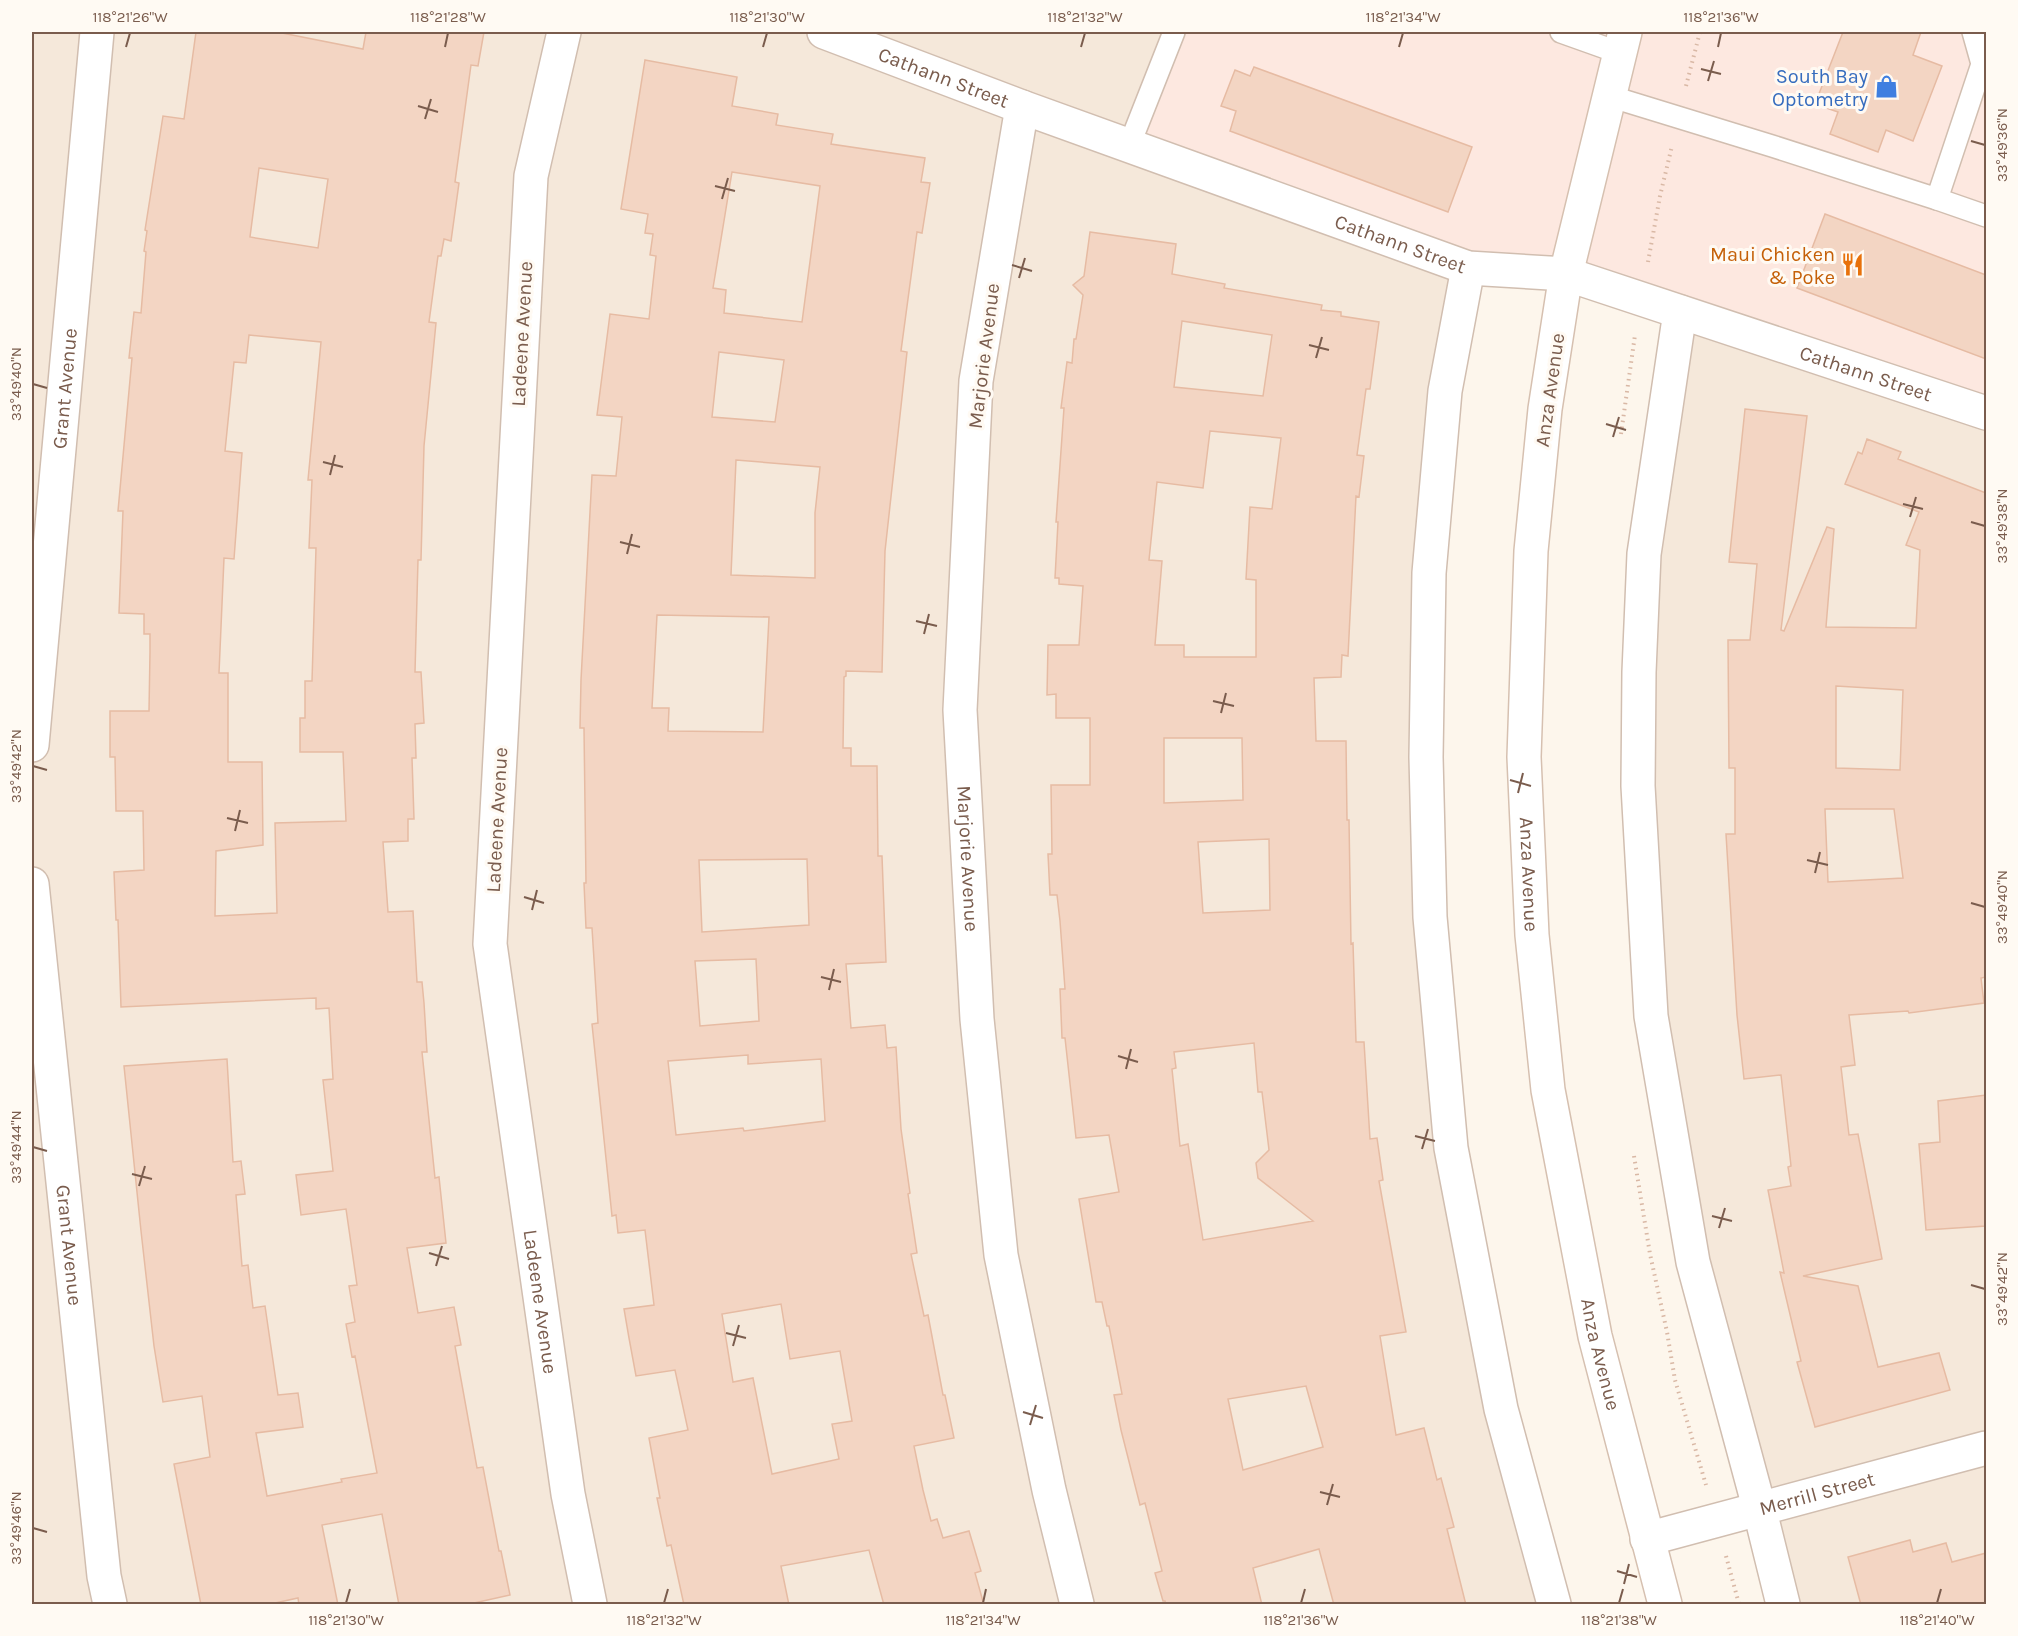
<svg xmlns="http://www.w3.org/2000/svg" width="2018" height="1636" viewBox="0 0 2018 1636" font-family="Karla,sans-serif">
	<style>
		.residential { fill: #f5e8da }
		.commercial { fill: #fde8e0 }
		.building { fill: #f3d5c3; stroke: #e6bba3; stroke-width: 1.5; fill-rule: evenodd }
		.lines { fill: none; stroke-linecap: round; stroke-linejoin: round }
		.lane-casing { stroke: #d1beb0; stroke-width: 24 }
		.street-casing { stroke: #d1beb0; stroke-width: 36 }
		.secondary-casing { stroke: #d6c0b0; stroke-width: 36 }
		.path { stroke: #d9b8a5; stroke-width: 4; stroke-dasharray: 1.5 4.5; stroke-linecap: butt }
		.lane { stroke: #fff; stroke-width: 21 }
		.street { stroke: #fff; stroke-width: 33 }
		.secondary { stroke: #fff; stroke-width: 33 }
		.ticks { fill: none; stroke: #7a5c4d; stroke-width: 2 }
		.labels { text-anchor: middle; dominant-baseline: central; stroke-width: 6; stroke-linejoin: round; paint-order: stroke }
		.shop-label { font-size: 20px; fill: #366cbe; stroke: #fffaf3; text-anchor: end }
		.street-label { font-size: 20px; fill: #7a5c4d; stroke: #fffaf3 }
		.food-label { font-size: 20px; fill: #c56008; stroke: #fffaf3; text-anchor: end }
		.neatline { fill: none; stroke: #7a5c4d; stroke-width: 2 }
		.ticks-label { font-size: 15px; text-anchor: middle; fill: #7a5c4d }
	</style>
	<rect width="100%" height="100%" fill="#fdf6ec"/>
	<g class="residential">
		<polygon points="32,32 83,32 32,727"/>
		<polygon points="97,32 1174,32 1468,268 1429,573 1451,1148 1554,1604 32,1604 32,745"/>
		<polygon points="1680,312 1986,413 1986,1604 1783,1604 1693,1262 1638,786"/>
	</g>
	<polygon class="commercial" points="1174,32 1986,32 1986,413 1680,312 1468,268 1129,146"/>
	<g class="building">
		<path d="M 196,32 L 277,32 L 363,49 L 366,32 L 484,32 L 478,66 L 471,65 L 455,182 L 459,183 L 451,241 L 444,239 L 441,256 L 438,256 L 429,322 L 436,323 L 424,446 L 421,560 L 418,560 L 415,672 L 421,672 L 424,723 L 415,724 L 416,758 L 412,758 L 414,819 L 408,819 L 408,841 L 383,842 L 388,912 L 413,911 L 417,982 L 422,982 L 424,1003 L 427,1052 L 422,1052 L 435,1178 L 439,1177 L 446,1243 L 407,1248 L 418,1313 L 454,1307 L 461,1345 L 455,1346 L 477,1468 L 483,1467 L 499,1551 L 501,1551 L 510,1595 L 465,1605 L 399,1605 L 382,1514 L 322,1525 L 338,1605 L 299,1605 L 298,1598 L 266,1605 L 201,1605 L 174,1464 L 210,1457 L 202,1396 L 163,1402 L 154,1346 L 141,1231 L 124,1066 L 227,1059 L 233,1162 L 241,1161 L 245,1194 L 236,1195 L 242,1266 L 248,1265 L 253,1308 L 265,1306 L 278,1395 L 298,1393 L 303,1427 L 256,1433 L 267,1496 L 342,1482 L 341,1479 L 377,1473 L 355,1356 L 352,1357 L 346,1324 L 355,1322 L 349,1286 L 357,1285 L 346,1209 L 301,1215 L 296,1175 L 333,1171 L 323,1080 L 333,1079 L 329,1008 L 316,1009 L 316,998 L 121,1007 L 118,920 L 116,920 L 114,872 L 144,870 L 143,811 L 116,811 L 115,757 L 110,757 L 110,711 L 149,711 L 150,652 L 150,634 L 144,634 L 144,614 L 119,613 L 123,511 L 118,511 L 132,358 L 129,358 L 134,312 L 141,313 L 146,252 L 144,251 L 147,231 L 145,230 L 163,116 L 184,119 ZM 259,168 L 328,179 L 318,248 L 250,237 ZM 249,335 L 321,342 L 308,480 L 312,480 L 309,548 L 316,548 L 312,681 L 305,681 L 305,718 L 300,718 L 300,752 L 343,752 L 346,821 L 275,823 L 277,913 L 215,916 L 216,851 L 263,845 L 262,762 L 228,762 L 228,673 L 219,673 L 224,558 L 234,559 L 242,453 L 225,451 L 234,362 L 246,363 Z"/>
		<polygon points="1843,32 1921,32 1913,55 1942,66 1913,141 1886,130 1878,152 1830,134 1838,112 1815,104"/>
		<path d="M 645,60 L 737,77 L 732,106 L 778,114 L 776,125 L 833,134 L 831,144 L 925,158 L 921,182 L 930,183 L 922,233 L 917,232 L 901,351 L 907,352 L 885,551 L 882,672 L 846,671 L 846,676 L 844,677 L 843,748 L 851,748 L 851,766 L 877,766 L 878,856 L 882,856 L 886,962 L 846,964 L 851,1028 L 885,1025 L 887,1048 L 896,1047 L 901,1129 L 910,1193 L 908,1194 L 917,1253 L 911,1254 L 924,1316 L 928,1315 L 943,1395 L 945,1395 L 954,1438 L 914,1446 L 923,1490 L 931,1521 L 937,1519 L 943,1538 L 969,1531 L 981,1571 L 975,1573 L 984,1605 L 884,1605 L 869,1550 L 781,1566 L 789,1605 L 684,1605 L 671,1545 L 667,1546 L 657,1498 L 660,1498 L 649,1438 L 688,1430 L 675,1370 L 636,1376 L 629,1338 L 624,1309 L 654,1305 L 645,1230 L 618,1233 L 616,1215 L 612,1216 L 592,1024 L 598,1023 L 592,928 L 586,928 L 584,883 L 586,883 L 584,728 L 580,728 L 581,680 L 592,475 L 616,476 L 622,417 L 597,415 L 610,314 L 649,319 L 656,256 L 650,255 L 653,234 L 645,233 L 648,214 L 621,209 ZM 732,172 L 820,186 L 802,322 L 724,313 L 726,290 L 713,288 ZM 719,352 L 784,360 L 775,422 L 712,417 ZM 736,460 L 820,467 L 815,513 L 815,578 L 731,575 ZM 657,615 L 769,617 L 763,732 L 668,731 L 669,708 L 652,708 ZM 807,859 L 809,925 L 702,932 L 699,860 ZM 756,959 L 759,1021 L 700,1026 L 695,961 ZM 748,1055 L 748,1064 L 821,1059 L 825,1121 L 744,1131 L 743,1128 L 676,1135 L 668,1061 ZM 781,1304 L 790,1359 L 840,1351 L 852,1421 L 832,1424 L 839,1459 L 772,1474 L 753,1378 L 733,1382 L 722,1314 Z"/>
		<polygon points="1254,67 1472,147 1448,212 1230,131 1236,111 1221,106 1235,70 1250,76"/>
		<polygon points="1825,214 1986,275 1986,359 1797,288"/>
		<path d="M 1090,232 L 1176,244 L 1172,274 L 1225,284 L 1224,288 L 1322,305 L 1321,310 L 1341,312 L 1341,316 L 1379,322 L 1370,389 L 1366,389 L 1357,455 L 1364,456 L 1359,497 L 1356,496 L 1348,656 L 1342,655 L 1341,677 L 1314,678 L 1316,741 L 1346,741 L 1347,820 L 1349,820 L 1351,944 L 1353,943 L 1356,1042 L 1364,1042 L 1370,1139 L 1377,1138 L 1383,1180 L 1379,1181 L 1406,1332 L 1380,1336 L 1396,1435 L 1424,1428 L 1437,1480 L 1441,1478 L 1454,1527 L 1447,1529 L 1466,1605 L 1334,1605 L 1319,1549 L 1253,1568 L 1262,1605 L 1166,1605 L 1165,1601 L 1163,1601 L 1155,1573 L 1162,1571 L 1145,1503 L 1140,1505 L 1121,1430 L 1114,1395 L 1122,1394 L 1109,1326 L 1107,1326 L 1102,1302 L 1096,1302 L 1079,1199 L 1119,1192 L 1109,1135 L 1076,1138 L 1065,1038 L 1062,1038 L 1060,989 L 1065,989 L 1060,921 L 1057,895 L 1050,895 L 1048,854 L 1052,854 L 1051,785 L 1090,785 L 1090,718 L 1056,718 L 1056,694 L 1047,695 L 1048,645 L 1079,645 L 1083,586 L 1059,584 L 1059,578 L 1055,578 L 1058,522 L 1056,522 L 1064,408 L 1061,408 L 1067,362 L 1072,363 L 1074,339 L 1076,339 L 1083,295 L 1073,285 L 1084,276 ZM 1182,321 L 1272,335 L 1263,396 L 1174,387 ZM 1210,431 L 1281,438 L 1272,509 L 1250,507 L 1246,579 L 1256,580 L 1256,657 L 1184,657 L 1184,645 L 1155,645 L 1162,561 L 1149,560 L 1157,482 L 1203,488 ZM 1164,738 L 1242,738 L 1243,800 L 1164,803 ZM 1269,839 L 1270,910 L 1203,913 L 1198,842 ZM 1254,1043 L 1258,1092 L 1262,1092 L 1269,1150 L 1256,1163 L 1258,1178 L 1313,1221 L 1203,1240 L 1188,1144 L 1180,1146 L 1172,1069 L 1176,1068 L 1174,1052 ZM 1306,1386 L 1323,1447 L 1243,1470 L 1228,1399 Z"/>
		<path d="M 1745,409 L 1807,416 L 1781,630 L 1784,631 L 1827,527 L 1834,529 L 1826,627 L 1916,628 L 1920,550 L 1906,545 L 1919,512 L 1845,484 L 1858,452 L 1862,454 L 1867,439 L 1901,452 L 1898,459 L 1986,493 L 1986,977 L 1981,978 L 1984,1003 L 1909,1013 L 1908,1011 L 1849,1015 L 1855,1065 L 1841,1067 L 1849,1135 L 1858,1134 L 1882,1259 L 1803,1276 L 1858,1286 L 1878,1367 L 1939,1353 L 1950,1390 L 1815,1427 L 1797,1362 L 1801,1361 L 1780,1272 L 1784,1273 L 1768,1190 L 1791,1186 L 1788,1167 L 1791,1166 L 1781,1075 L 1744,1079 L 1737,1015 L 1726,834 L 1735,834 L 1735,768 L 1729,768 L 1728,640 L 1750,640 L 1757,564 L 1729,562 ZM 1836,686 L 1903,690 L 1900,770 L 1836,768 ZM 1825,809 L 1894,809 L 1903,878 L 1828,882 Z"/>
		<polygon points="1986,1095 1986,1226 1926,1230 1919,1144 1940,1142 1938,1101"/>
		<polygon points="1910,1540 1913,1552 1946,1543 1952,1562 1986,1553 1986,1605 1861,1605 1848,1557"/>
	</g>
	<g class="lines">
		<defs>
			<g id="lane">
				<polyline points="1561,32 1620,53"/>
				<polyline points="1609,96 1772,146 1937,199 1982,64 1973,32"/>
				<polyline points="1129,146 1174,32"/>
				<polyline points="1937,199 1986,216"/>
			</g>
			<g id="street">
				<path id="s1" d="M 564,32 L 531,176 L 490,944 L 568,1494 L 590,1604"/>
				<path id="s2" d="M 824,32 L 1022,107 L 1468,268 L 1566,274 L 1986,413"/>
				<path id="s3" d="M 1022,107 L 976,381 L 960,710 L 977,1019 L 1001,1255 L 1049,1490 L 1077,1604"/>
				<polyline points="1468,268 1445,391 1429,573 1426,757 1430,917 1451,1148 1501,1409 1554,1604"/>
				<polyline points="1680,312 1644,554 1639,672 1638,786 1651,1016 1693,1262 1759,1507 1783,1604"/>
				<path id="s4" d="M 32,745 L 97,32"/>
				<path id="s5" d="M 32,884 L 104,1576 L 110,1604"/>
				<path id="s6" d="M 1647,1539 L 1986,1448"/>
			</g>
			<g id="secondary">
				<path id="s7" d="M 1625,32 L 1566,274 L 1545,409 L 1531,551 L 1524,757 L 1532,935 L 1548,1090 L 1595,1336 L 1665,1604"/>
			</g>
		</defs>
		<use href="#lane" class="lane-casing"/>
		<use href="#street" class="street-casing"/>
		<use href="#secondary" class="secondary-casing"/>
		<g class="path">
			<polyline points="1686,86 1700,32"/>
			<polyline points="1648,262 1660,196 1672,146"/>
			<polyline points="1621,434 1635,335"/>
			<polyline points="1634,1156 1650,1254 1667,1332 1675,1380 1706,1485"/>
			<polyline points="1726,1556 1739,1604"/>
		</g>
		<use href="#lane" class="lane"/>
		<use href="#street" class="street"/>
		<use href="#secondary" class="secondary"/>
	</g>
	<path class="ticks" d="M 126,47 L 130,33M 445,47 L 448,33M 763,47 L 767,33M 1081,47 L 1085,33M 1399,47 L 1403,33M 1718,47 L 1721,33M 1701,69 L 1721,74M 1708,81 L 1714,61M 418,106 L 438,112M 425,119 L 431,99M 1971,141 L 1985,145M 715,186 L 735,191M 722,199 L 728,178M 1012,265 L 1032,271M 1019,278 L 1025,258M 1309,345 L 1329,350M 1316,358 L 1322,337M 33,384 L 47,388M 1606,424 L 1626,430M 1613,437 L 1619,417M 323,462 L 343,467M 330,475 L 335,455M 1903,504 L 1923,509M 1910,517 L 1916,497M 1971,522 L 1985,526M 620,542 L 640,547M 627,554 L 632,534M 916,621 L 937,626M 924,634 L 929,614M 1213,701 L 1234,706M 1221,713 L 1226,693M 33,766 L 47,770M 1510,780 L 1531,786M 1518,793 L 1523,773M 227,818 L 248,823M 235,831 L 240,810M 1807,860 L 1828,865M 1815,873 L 1820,852M 524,897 L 544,903M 1971,903 L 1985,907M 532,910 L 537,890M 821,977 L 841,982M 829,990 L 834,969M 1118,1056 L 1138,1062M 1126,1069 L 1131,1049M 1415,1136 L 1435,1141M 33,1147 L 47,1151M 1422,1149 L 1428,1129M 132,1174 L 152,1179M 139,1186 L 145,1166M 1712,1216 L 1732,1221M 1719,1228 L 1725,1208M 429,1253 L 449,1259M 436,1266 L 442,1246M 1971,1285 L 1985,1289M 726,1333 L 746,1338M 733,1346 L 739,1325M 1023,1412 L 1043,1418M 1030,1425 L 1036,1405M 1320,1492 L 1340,1497M 1327,1505 L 1333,1484M 33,1528 L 47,1532M 1617,1571 L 1637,1577M 1624,1584 L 1629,1564M 346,1603 L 350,1589M 664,1603 L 668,1589M 983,1603 L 986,1589M 1301,1603 L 1305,1589M 1619,1603 L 1623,1589M 1937,1603 L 1941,1589"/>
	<defs>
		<symbol id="shop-bare" viewBox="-9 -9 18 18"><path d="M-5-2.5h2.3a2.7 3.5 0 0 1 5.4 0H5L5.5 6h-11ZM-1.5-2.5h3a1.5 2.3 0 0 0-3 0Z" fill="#3f7fe0" stroke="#fffaf3" stroke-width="2.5" paint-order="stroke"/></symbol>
		<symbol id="restaurant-bare" viewBox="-9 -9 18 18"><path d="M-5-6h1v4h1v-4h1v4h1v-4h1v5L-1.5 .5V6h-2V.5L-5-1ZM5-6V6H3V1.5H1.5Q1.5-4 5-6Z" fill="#e8710a" stroke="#fffaf3" stroke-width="2.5" paint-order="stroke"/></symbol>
	</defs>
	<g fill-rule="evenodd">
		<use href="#shop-bare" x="1870" y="70" width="33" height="33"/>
		<use href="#restaurant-bare" x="1836" y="248" width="33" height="33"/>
	</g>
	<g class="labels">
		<g class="shop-label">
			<text x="1868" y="76">South Bay<tspan x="1868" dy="23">Optometry</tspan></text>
		</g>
		<g class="street-label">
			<text stroke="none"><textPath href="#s2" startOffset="128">Cathann Street</textPath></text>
			<text stroke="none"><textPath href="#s2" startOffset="614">Cathann Street</textPath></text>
			<text transform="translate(522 334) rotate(-87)">Ladeene Avenue</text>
			<text transform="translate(984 356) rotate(-83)">Marjorie Avenue</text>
			<text stroke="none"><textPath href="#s2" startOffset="1100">Cathann Street</textPath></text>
			<text stroke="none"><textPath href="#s4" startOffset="358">Grant Avenue</textPath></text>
			<text transform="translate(1550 390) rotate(-82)">Anza Avenue</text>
			<text transform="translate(497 820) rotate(-87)">Ladeene Avenue</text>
			<text stroke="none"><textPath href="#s3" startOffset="756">Marjorie Avenue</textPath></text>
			<text stroke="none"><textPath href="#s7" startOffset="852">Anza Avenue</textPath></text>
			<text stroke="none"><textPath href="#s5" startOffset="363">Grant Avenue</textPath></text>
			<text stroke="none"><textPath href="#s1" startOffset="1278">Ladeene Avenue</textPath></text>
			<text stroke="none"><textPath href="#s7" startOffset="1338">Anza Avenue</textPath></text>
			<text stroke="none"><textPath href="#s6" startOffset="176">Merrill Street</textPath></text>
		</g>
		<g class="food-label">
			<text x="1835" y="254">Maui Chicken<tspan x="1835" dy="23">&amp; Poke</tspan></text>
		</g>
	</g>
	<rect width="2018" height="1636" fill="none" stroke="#fffaf3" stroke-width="66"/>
	<rect x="33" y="33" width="1952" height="1570" class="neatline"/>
	<g class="ticks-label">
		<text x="130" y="22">118°21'26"W</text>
		<text x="448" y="22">118°21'28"W</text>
		<text x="767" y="22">118°21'30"W</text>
		<text x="1085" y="22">118°21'32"W</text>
		<text x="1403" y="22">118°21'34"W</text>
		<text x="1721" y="22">118°21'36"W</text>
		<text transform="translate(2002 145) rotate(-90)" y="5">33°49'36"N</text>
		<text transform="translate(16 384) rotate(-90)" y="5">33°49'40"N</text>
		<text transform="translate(2002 526) rotate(-90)" y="5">33°49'38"N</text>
		<text transform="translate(16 766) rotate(-90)" y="5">33°49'42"N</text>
		<text transform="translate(2002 907) rotate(-90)" y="5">33°49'40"N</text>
		<text transform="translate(16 1147) rotate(-90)" y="5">33°49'44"N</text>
		<text transform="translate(2002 1289) rotate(-90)" y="5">33°49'42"N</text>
		<text transform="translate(16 1528) rotate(-90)" y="5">33°49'46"N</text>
		<text x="346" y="1625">118°21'30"W</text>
		<text x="664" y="1625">118°21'32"W</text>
		<text x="983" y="1625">118°21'34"W</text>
		<text x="1301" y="1625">118°21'36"W</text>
		<text x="1619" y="1625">118°21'38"W</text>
		<text x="1937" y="1625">118°21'40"W</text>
	</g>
</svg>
